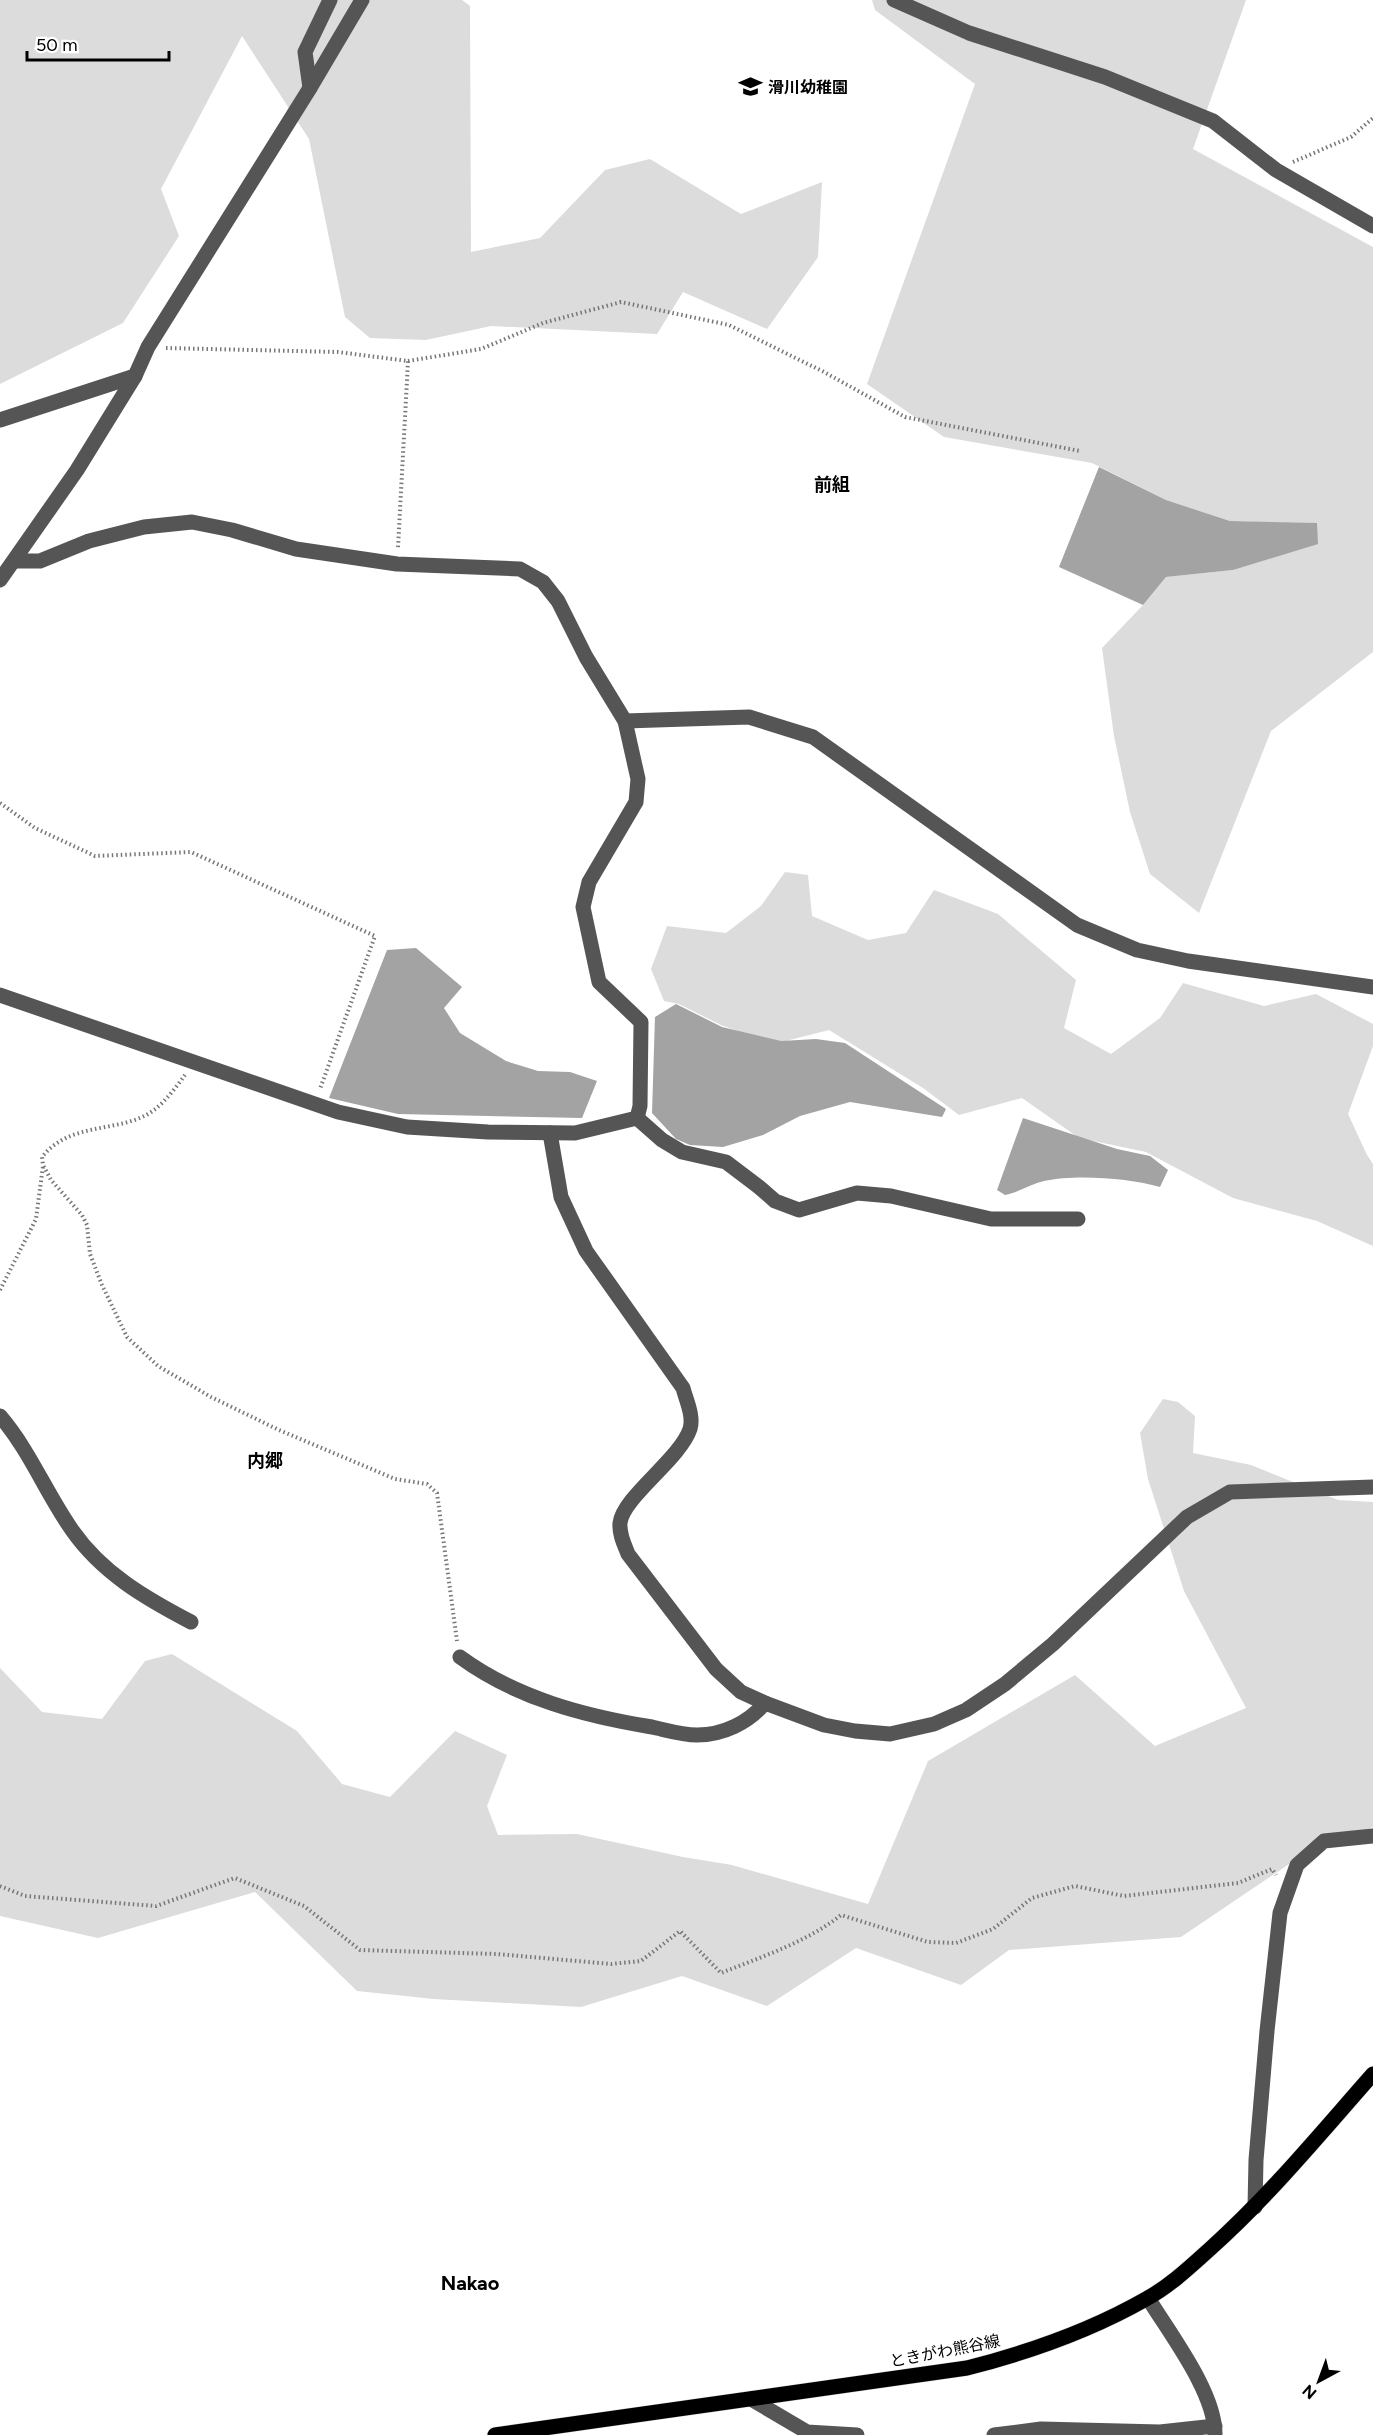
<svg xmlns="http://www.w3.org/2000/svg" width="1373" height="2435" viewBox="0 0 1373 2435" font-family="Figtree,'Noto Sans JP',sans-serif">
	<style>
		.green { fill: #dcdcdc }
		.water { fill: #a3a3a3 }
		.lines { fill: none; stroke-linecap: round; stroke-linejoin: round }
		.major-casing { stroke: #dbdbdb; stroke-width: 16 }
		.path { stroke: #777; stroke-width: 4; stroke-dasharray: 1.5 3; stroke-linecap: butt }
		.minor { stroke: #555; stroke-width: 15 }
		.major { stroke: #000; stroke-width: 15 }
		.labels { text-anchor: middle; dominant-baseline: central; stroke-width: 4.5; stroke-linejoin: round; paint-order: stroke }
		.poi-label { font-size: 16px; font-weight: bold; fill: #000; stroke: #fff; text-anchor: start }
		.street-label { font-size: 16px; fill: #000; stroke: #fff }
		.neighbourhood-label { font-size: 18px; font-weight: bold; fill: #000; stroke: #fff }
		.quarter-label { font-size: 20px; font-weight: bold; fill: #000; stroke: #fff }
	</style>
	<rect width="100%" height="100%" fill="#fff"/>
	<g class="green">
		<polygon points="0,0 462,0 470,6 471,252 540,238 605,170 650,159 741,214 822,182 818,257 767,329 683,292 657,334 491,326 426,340 370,338 345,317 309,139 242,36 161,189 179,236 123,323 0,384"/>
		<polygon points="872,0 1246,0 1193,149 1373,247 1373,652 1271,731 1199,913 1150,874 1130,812 1114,736 1102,648 1143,605 1166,577 1233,570 1317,524 1230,521 1166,500 1092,463 944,437 867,384 975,84 875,10"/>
		<polygon points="785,872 808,875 812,916 868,940 906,933 934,890 998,914 1076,980 1064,1028 1111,1054 1160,1018 1183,983 1264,1006 1316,994 1373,1024 1373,1046 1348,1114 1367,1155 1373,1164 1373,1246 1317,1221 1233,1198 1146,1152 1079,1138 1022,1098 959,1115 923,1088 829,1030 774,1044 721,1025 679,1004 664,1001 651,969 667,926 726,933 761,906"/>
		<polygon points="1163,1399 1178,1402 1195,1416 1193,1453 1251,1465 1338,1500 1373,1502 1373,1827 1298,1858 1181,1937 1009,1950 961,1985 856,1948 767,2006 682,1976 581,2007 434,1999 357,1991 255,1892 98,1938 0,1916 0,1668 42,1712 102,1719 145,1661 172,1654 297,1731 342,1784 390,1797 455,1731 507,1755 487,1806 498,1835 577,1834 683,1857 732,1865 868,1904 928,1761 1075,1675 1155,1746 1246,1708 1184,1591 1148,1479 1140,1433"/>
	</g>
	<g class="water">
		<polygon points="1099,467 1166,500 1230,521 1317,523 1318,544 1233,570 1166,577 1143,605 1059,567"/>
		<polygon points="416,948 462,987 444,1008 460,1033 506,1061 538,1071 570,1072 597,1081 582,1118 398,1114 329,1098 387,950"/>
		<polygon points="676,1004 722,1027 781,1041 816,1039 845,1043 946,1109 942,1117 850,1102 800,1116 763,1135 723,1147 690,1145 676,1139 652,1113 655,1017"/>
		<path d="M 1023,1118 L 1117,1149 L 1150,1156 L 1168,1170 L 1160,1187 C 1129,1178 1076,1174 1044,1181 C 1031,1184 1019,1192 1005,1195 L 997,1190 Z"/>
	</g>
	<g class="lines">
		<defs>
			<path id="major" d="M 495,2435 L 967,2368 C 1030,2352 1090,2331 1146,2299 C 1170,2286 1191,2266 1211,2248 C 1270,2195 1320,2134 1373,2074"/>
		</defs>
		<use href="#major" class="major-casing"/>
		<g class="path">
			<polyline points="1293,162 1351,137 1373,118"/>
			<polyline points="166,348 338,352 408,361 398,548"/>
			<polyline points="408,361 481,349 543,323 621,302 729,325 824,372 905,417 1080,451"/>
			<polyline points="0,803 35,828 95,856 191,852 375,936 320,1089"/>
			<path d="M 185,1075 C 177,1086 165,1102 154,1110 C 122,1134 71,1120 42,1157 L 43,1165 L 51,1180 L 82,1215 L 87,1225 L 90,1254 L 102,1285 L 127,1337 L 158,1366 L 211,1397 L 279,1430 L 395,1479 L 427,1484 L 437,1493 L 457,1641"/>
			<polyline points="0,1290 36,1219 43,1166"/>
			<path d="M 0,1886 L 25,1896 L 156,1906 L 235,1878 L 304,1906 L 360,1950 L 497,1954 L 611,1964 L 641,1961 L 680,1931 L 721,1973 C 761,1957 807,1942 841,1915 L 928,1942 L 956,1943 L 993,1929 L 1032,1898 L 1075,1886 L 1124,1896 L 1238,1883 L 1272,1869 L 1276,1875"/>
		</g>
		<g class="minor">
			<polyline points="894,0 969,33 1105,77 1213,121 1276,170 1373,226"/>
			<polyline points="310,88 305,52 330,0"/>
			<polyline points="0,420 135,376"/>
			<polyline points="15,561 40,561 89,541 144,527 192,522 232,530 296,549 397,564 520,569 543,582 558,601 586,657 625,721 638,779 636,802 589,882 583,907 599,982 641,1022 640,1106 637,1118"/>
			<polyline points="0,580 77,470 135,376 148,347 310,88 362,0"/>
			<polyline points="625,721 749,717 813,737 1077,925 1137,950 1188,961 1373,987"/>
			<polyline points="0,995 338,1112 407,1127 488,1132 575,1133 637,1118"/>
			<polyline points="637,1118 662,1140 682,1152 726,1162 759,1187 775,1201 799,1210 857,1193 891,1196 991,1219 1078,1219"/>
			<path d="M 550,1133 L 561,1197 L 586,1251 L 683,1388 C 686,1400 694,1416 690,1429 C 680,1459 623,1497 620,1523 C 619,1534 624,1544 628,1554 L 716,1669 L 741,1692 L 765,1703 L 824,1725 L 855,1731 L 890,1734 L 934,1724 L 966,1710 L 1005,1684 L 1053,1644 L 1187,1517 L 1230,1492 L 1373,1487"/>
			<path d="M 0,1416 C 30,1451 46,1493 72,1530 C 102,1573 145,1598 191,1622"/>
			<path d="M 460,1657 C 516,1698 584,1716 652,1727 C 666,1730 682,1735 697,1735 C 723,1735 748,1723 765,1703"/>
			<polyline points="1255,2207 1256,2160 1267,2031 1280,1913 1297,1865 1324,1841 1373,1836"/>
			<path d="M 1148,2298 C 1170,2334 1215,2392 1215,2434"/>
			<polyline points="751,2399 807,2432 857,2435"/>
			<polyline points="994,2435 1041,2429 1160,2432 1215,2426"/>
		</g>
		<use href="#major" class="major"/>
	</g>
	<defs>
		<symbol id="school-bare" viewBox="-9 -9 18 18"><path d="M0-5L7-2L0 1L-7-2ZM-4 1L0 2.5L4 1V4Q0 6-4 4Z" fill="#000" stroke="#fff" stroke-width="2.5" paint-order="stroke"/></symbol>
	</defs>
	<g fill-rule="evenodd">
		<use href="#school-bare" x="734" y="70" width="33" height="33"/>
	</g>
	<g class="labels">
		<g class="poi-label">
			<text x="768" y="87">滑川幼稚園</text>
		</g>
		<g class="street-label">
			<text transform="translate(945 2351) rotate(-11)">ときがわ熊谷線</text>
		</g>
		<g class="neighbourhood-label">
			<text x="832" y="485">前組</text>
			<text x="265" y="1461">内郷</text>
		</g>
		<g class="quarter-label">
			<text x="470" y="2283">Nakao</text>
		</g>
	</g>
	<g transform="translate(1319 2381) rotate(221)" stroke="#ffffff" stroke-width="4.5" paint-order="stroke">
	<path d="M0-4.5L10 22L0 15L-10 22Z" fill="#000000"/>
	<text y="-9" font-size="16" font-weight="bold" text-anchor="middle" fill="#000000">N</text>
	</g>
	<path d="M27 51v9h142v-9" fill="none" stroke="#000000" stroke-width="3"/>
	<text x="36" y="51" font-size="18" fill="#000000" stroke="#ffffff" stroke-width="4.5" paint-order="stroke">50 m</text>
</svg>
